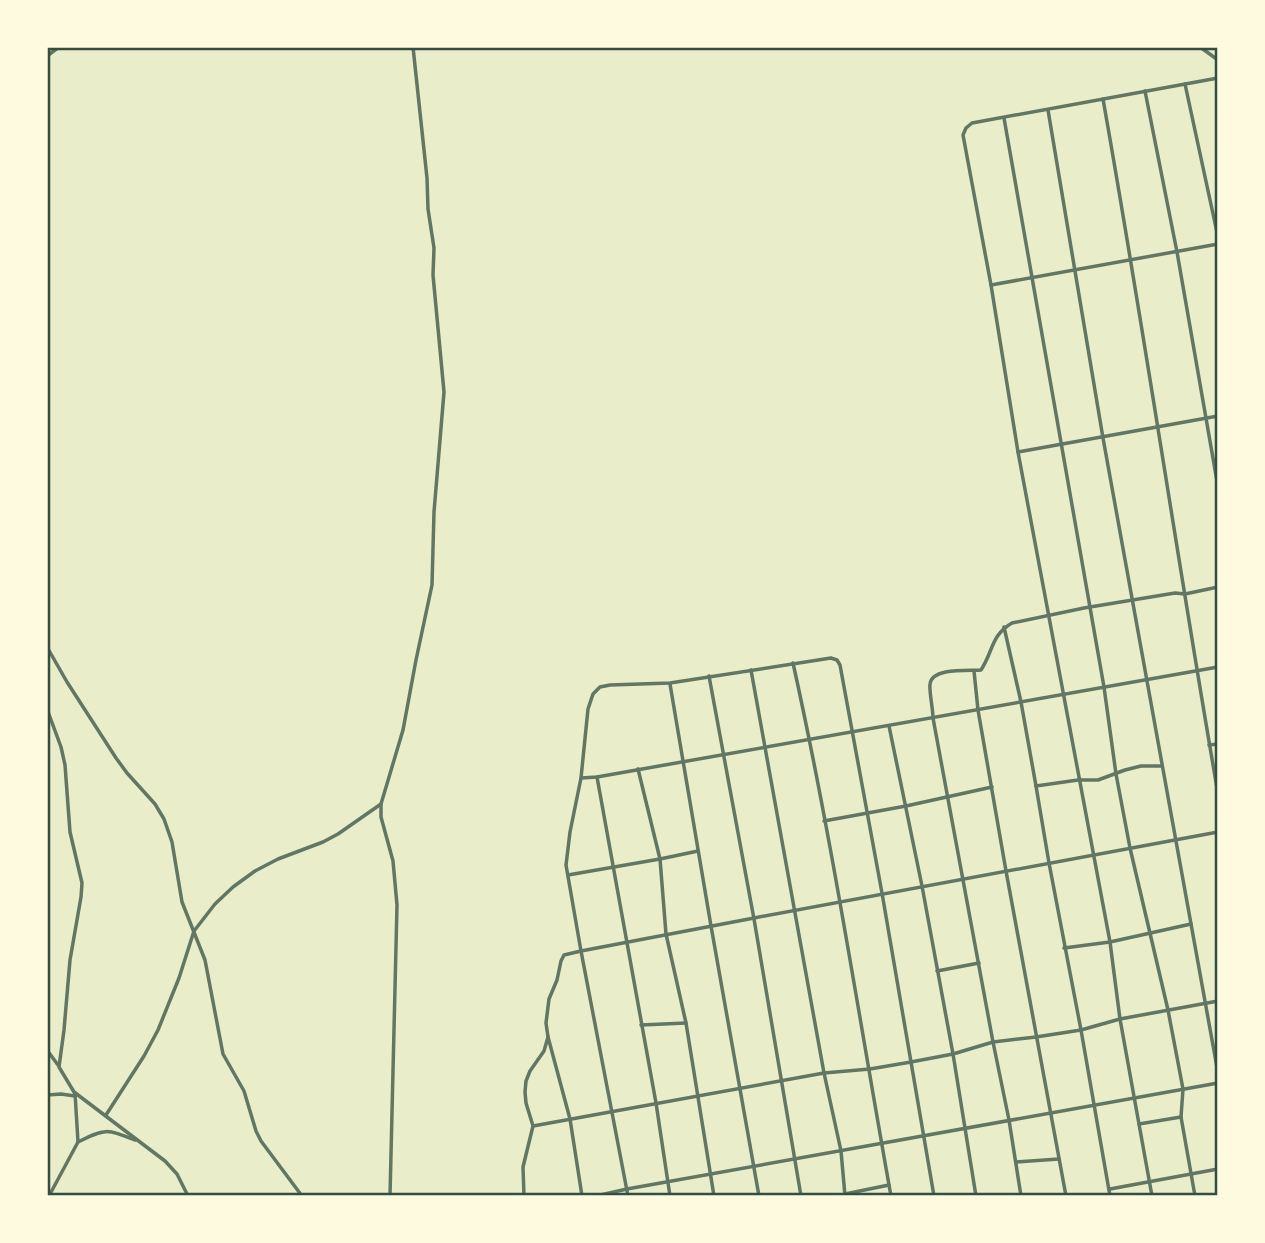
<svg xmlns="http://www.w3.org/2000/svg" width="1265" height="1243" viewBox="0 0 1265 1243" font-family="'Source Sans 3',sans-serif">
	<style>
		.lines { fill: none; stroke-linecap: round; stroke-linejoin: round }
		.minor { stroke: #617663; stroke-width: 3.5 }
		.neatline { fill: none; stroke: #344e41; stroke-width: 2.5 }
	</style>
	<rect width="100%" height="100%" fill="#e9edc9"/>
	<g class="lines">
		<g class="minor">
			<polyline points="1200,47 1218,60"/>
			<polyline points="47,56 59,47"/>
			<polyline points="1185,84 1218,237"/>
			<polyline points="1145,91 1177,252 1218,487"/>
			<path d="M 1103,99 C 1144,330 1178,563 1218,794"/>
			<polyline points="1048,110 1103,438 1218,1073"/>
			<polyline points="1004,118 1104,687 1116,774 1130,848 1168,1010 1183,1089 1181,1117 1195,1196"/>
			<polyline points="991,285 1218,244"/>
			<polyline points="1018,452 1218,416"/>
			<polyline points="1004,627 1021,702 1036,786 1049,863 1081,1030 1110,1196"/>
			<polyline points="47,647 67,682 116,758 127,773 155,804 164,819 172,842 182,902 205,960 223,1054 244,1091 256,1131 261,1141 302,1196"/>
			<path d="M 793,663 C 832,839 859,1018 891,1196"/>
			<polyline points="751,670 824,1073 841,1151 845,1196"/>
			<polyline points="974,671 978,710 1006,871 1066,1196"/>
			<polyline points="709,676 754,919 801,1196"/>
			<polyline points="670,684 711,926 759,1196"/>
			<polyline points="47,709 61,747 65,765 70,832 82,883 81,897 70,960 64,1030 59,1067 74,1092 165,1161 177,1174 188,1196"/>
			<polyline points="889,726 922,886 953,1054 976,1196"/>
			<polyline points="1209,745 1218,744"/>
			<polyline points="638,769 660,859 666,934 686,1023 714,1196"/>
			<polyline points="597,777 656,1103 670,1196"/>
			<polyline points="581,778 597,777 1218,667"/>
			<polyline points="1036,786 1078,780 1098,780 1125,770 1141,766 1161,766"/>
			<polyline points="824,821 906,806 992,787"/>
			<polyline points="568,875 660,859 698,851"/>
			<polyline points="1064,948 1110,942 1191,924"/>
			<polyline points="937,971 979,963"/>
			<polyline points="641,1025 686,1023"/>
			<polyline points="548,1037 570,1119 582,1196"/>
			<polyline points="47,1050 58,1065"/>
			<polyline points="47,1095 61,1094 75,1096"/>
			<polyline points="106,1115 144,1056 158,1030 179,978 194,931 215,904 233,887 255,871 278,859 323,842 338,834 381,804"/>
			<polyline points="1139,1124 1181,1117"/>
			<polyline points="533,1126 824,1073 870,1069 911,1062 953,1054 993,1042 1036,1037 1081,1030 1120,1019 1218,1001"/>
			<path d="M 78,1142 C 105,1128 107,1129 135,1140"/>
			<polyline points="1016,1162 1059,1159"/>
			<polyline points="1110,1189 1218,1169"/>
			<polyline points="845,1194 889,1185"/>
			<polyline points="49,1196 78,1142 75,1093"/>
			<polyline points="390,1196 397,905 393,861 381,817 381,804 403,730 416,660 432,585 434,512 444,392 433,275 434,248 428,209 427,178 413,47"/>
			<path d="M 524,1196 L 523,1167 L 533,1126 L 526,1103 L 525,1092 L 526,1081 L 530,1071 L 544,1051 L 548,1037 L 546,1023 L 549,999 L 557,980 L 561,961 L 564,955 L 581,951 C 793,910 1005,871 1218,832"/>
			<polyline points="596,1196 627,1189 1218,1083"/>
			<polyline points="628,1196 581,951 566,865 570,832 581,778 588,709 593,694 600,687 610,685 670,683 831,658 837,660 840,665 882,893 934,1196"/>
			<path d="M 1021,1196 L 1009,1120 L 993,1042 L 933,718 C 933,709 929,691 930,684 C 932,667 969,671 981,670 C 993,652 991,635 1012,623 L 1084,608 L 1175,593 L 1185,594 L 1218,587"/>
			<polyline points="1152,1196 1120,1019 1110,942 1018,452 991,285 963,135 966,128 972,123 1218,78"/>
		</g>
	</g>
	<rect width="1265" height="1243" fill="none" stroke="#fefae0" stroke-width="98"/>
	<rect x="49" y="49" width="1167" height="1145" class="neatline"/>
</svg>
